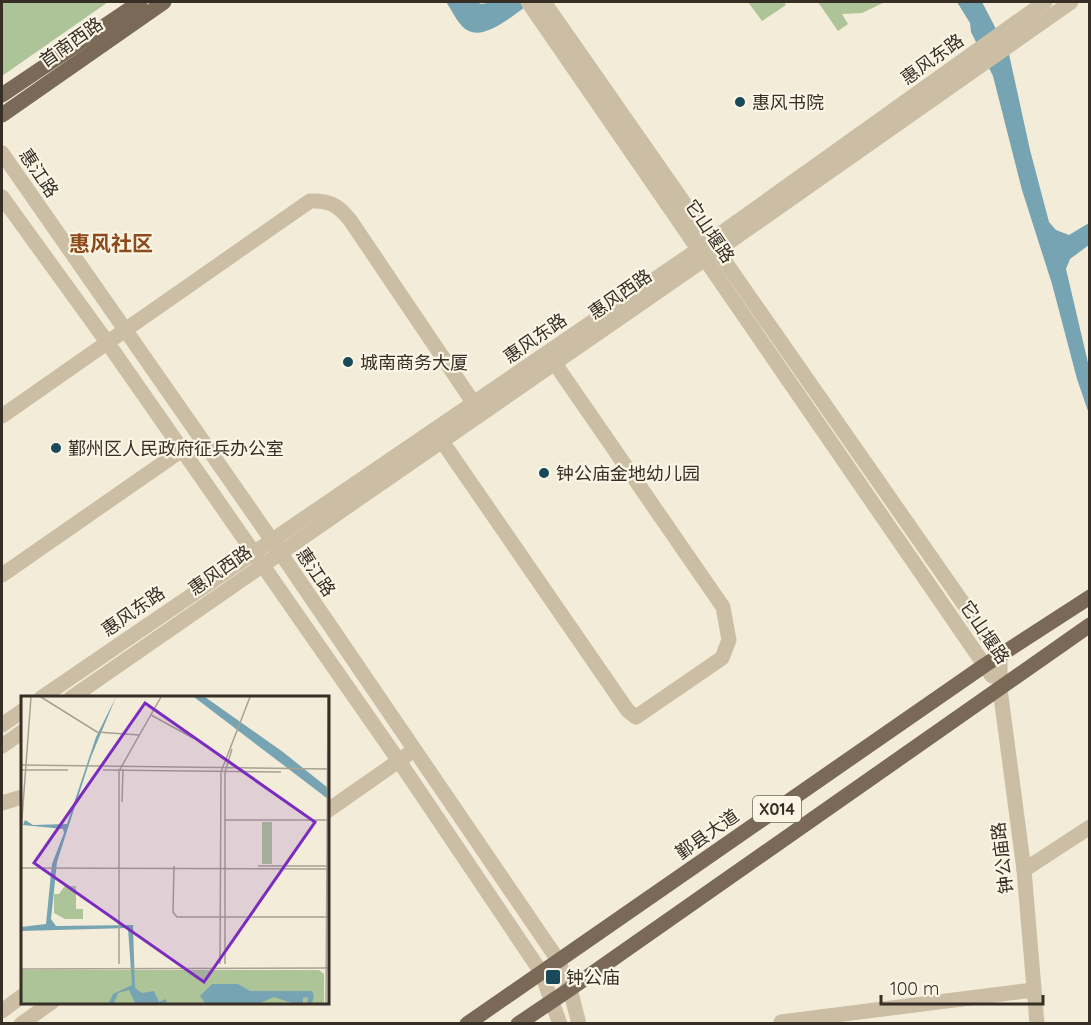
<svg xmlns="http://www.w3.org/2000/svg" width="1091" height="1025" viewBox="0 0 1091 1025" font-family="Quicksand,'Noto Sans SC',sans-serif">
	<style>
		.green { fill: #adc398 }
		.water { fill: #76a4b2 }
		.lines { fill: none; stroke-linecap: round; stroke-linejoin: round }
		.minor { stroke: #ccbea4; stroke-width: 15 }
		.major { stroke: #7a6956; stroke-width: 15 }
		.poi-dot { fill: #194a5b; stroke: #fbf5e6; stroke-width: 2 }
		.labels { text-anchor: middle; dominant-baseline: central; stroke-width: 4.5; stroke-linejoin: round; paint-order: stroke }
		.shield { fill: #fbf5e6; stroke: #726a60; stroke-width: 1.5 }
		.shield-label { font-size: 16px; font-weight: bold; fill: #372f26 }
		.street-label { font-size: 18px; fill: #372f26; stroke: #fbf5e6 }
		.poi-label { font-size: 18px; fill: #372f26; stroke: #fbf5e6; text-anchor: start }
		.quarter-label { font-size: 21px; font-weight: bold; fill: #8c4b1a; stroke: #fbf5e6 }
		.inset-road { fill: none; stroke: #a8a091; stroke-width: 1.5 }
		.view { fill: #7b2cbf; fill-opacity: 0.15; stroke: #7b2cbf; stroke-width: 3 }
		.inset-edge { fill: none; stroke: #372f26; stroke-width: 3 }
	</style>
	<rect width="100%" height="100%" fill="#f3ecd9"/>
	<g class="green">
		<polygon points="2,2 108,2 2,76"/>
		<polygon points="748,2 784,2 786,5 762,21"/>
		<polygon points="818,2 885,2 862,13 842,14 848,24 838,31"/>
	</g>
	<g class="water">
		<path d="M 446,2 L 475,2 L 482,4 L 492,2 L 532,2 C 518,11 487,40 469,31 C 459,27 452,10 446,2 Z"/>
		<polygon points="957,2 982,2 1009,54 1030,150 1049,222 1056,230 1069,235 1089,223 1089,245 1070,259 1066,269 1089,367 1089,414 1077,379 1052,284 1022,190 993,76 971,32 970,23"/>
	</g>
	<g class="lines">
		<g class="minor">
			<polyline points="528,2 992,676"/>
			<polyline points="544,2 1000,656 1000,689 1024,870 1037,1024"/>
			<polyline points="2,153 271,539 558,960 570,989 579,1024"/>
			<polyline points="2,197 107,342 399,761 541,972 560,1024"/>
			<path d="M 2,416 L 310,201 C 329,200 338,205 350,220 L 479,411"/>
			<polyline points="437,434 628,711 636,717 722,658 729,640 723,607 549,355"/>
			<polyline points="2,575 182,450"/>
			<polyline points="41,698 699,249 1045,2"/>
			<polyline points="71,698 705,259 1071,2"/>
			<polyline points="2,725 22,711"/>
			<polyline points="2,746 22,732"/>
			<polyline points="2,803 22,797"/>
			<polyline points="327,811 407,755"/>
			<polyline points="1024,870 1090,827"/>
			<polyline points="2,1011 22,996"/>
			<polyline points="781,1022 1033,990"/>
			<polyline points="21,1024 52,1002"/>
		</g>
		<g class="major">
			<polyline points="2,95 140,2"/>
			<polyline points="2,115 164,2"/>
			<polyline points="467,1024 985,665 1090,597"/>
			<polyline points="518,1024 570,989 1090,625"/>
		</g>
	</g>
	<g class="poi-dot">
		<circle cx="740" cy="102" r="6"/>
		<circle cx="348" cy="362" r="6"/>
		<circle cx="56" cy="448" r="6"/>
		<circle cx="544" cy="473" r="6"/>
		<rect x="545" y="969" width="16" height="16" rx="3"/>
	</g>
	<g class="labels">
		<rect class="shield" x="753" y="796" width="48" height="26" rx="4.5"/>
		<g class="shield-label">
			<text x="777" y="809">X014</text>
		</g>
		<g class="street-label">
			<text transform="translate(71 42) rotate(-35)">首南西路</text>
			<text transform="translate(932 59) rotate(-36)">惠风东路</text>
			<text transform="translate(39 173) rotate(56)">惠江路</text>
			<text transform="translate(710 231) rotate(56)">它山堰路</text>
			<text transform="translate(620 294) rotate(-35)">惠风西路</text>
			<text transform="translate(535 338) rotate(-35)">惠风东路</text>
			<text transform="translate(220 570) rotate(-35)">惠风西路</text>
			<text transform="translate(316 572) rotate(56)">惠江路</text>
			<text transform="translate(133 611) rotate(-35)">惠风东路</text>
			<text transform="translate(985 632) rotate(56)">它山堰路</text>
			<text transform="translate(707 834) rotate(-35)">鄞县大道</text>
			<text transform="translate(1002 858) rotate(-97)">钟公庙路</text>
		</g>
		<g class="poi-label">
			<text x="752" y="102">惠风书院</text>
			<text x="360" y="362">城南商务大厦</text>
			<text x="68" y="448">鄞州区人民政府征兵办公室</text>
			<text x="556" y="473">钟公庙金地幼儿园</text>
			<text x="566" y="977">钟公庙</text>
		</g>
		<g class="quarter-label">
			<text x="111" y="243">惠风社区</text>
		</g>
	</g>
	<g transform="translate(21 696)">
		<rect width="308" height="308" fill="#f3ecd9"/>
		<path d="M 241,126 L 251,126 L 251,168 L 241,168 ZM 44,190 L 55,190 L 55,213 L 62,213 L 62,223 L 44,223 L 33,217 L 33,198 L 38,198 ZM 0,274 L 298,274 L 303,278 L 303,307 L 0,307 Z" fill="#adc398"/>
		<path d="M 95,1 L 70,61 L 36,166 L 30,223 L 35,230 L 112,229 L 114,292 L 121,297 L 133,295 L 138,306 L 145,303 L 146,307 L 114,307 L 108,294 L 97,297 L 93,307 L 88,307 L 92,298 L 111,289 L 107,232 L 0,235 L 0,231 L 25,228 L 31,168 L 43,137 L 42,133 L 2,129 L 4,124 L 12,129 L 46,128 L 75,41 ZM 173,1 L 184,1 L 262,56 L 307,92 L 307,103 ZM 191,288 L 217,288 L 229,295 L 291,295 L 293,300 L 291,307 L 286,307 L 287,301 L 282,302 L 282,307 L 271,307 L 253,301 L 239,307 L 184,307 L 179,300 Z" fill="#76a4b2"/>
		<path class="inset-road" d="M 20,1 L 76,36 L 118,39M 130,19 L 172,42M 0,69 L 308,73M 0,74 L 47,74M 82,74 L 260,76M 101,106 L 102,73M 203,124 L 308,124M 0,136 L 10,1M 153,170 L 152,216 L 156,221 L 308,221M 237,170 L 306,170M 0,172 L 306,173M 98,268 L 98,75 L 140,1M 199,268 L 200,76 L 229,1M 204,268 L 204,76 L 211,53M 0,273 L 308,272M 305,307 L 307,1"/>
		<path class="view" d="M 124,7 L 294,126 L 183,286 L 13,167 Z"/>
		<rect width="308" height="308" class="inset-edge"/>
	</g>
	<rect width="1091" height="1025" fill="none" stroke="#372f26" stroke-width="6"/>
	<path d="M881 995v9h162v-9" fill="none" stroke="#372f26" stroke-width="3"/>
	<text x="890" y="995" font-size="18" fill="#372f26" stroke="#fbf5e6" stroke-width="4.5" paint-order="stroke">100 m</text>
</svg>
